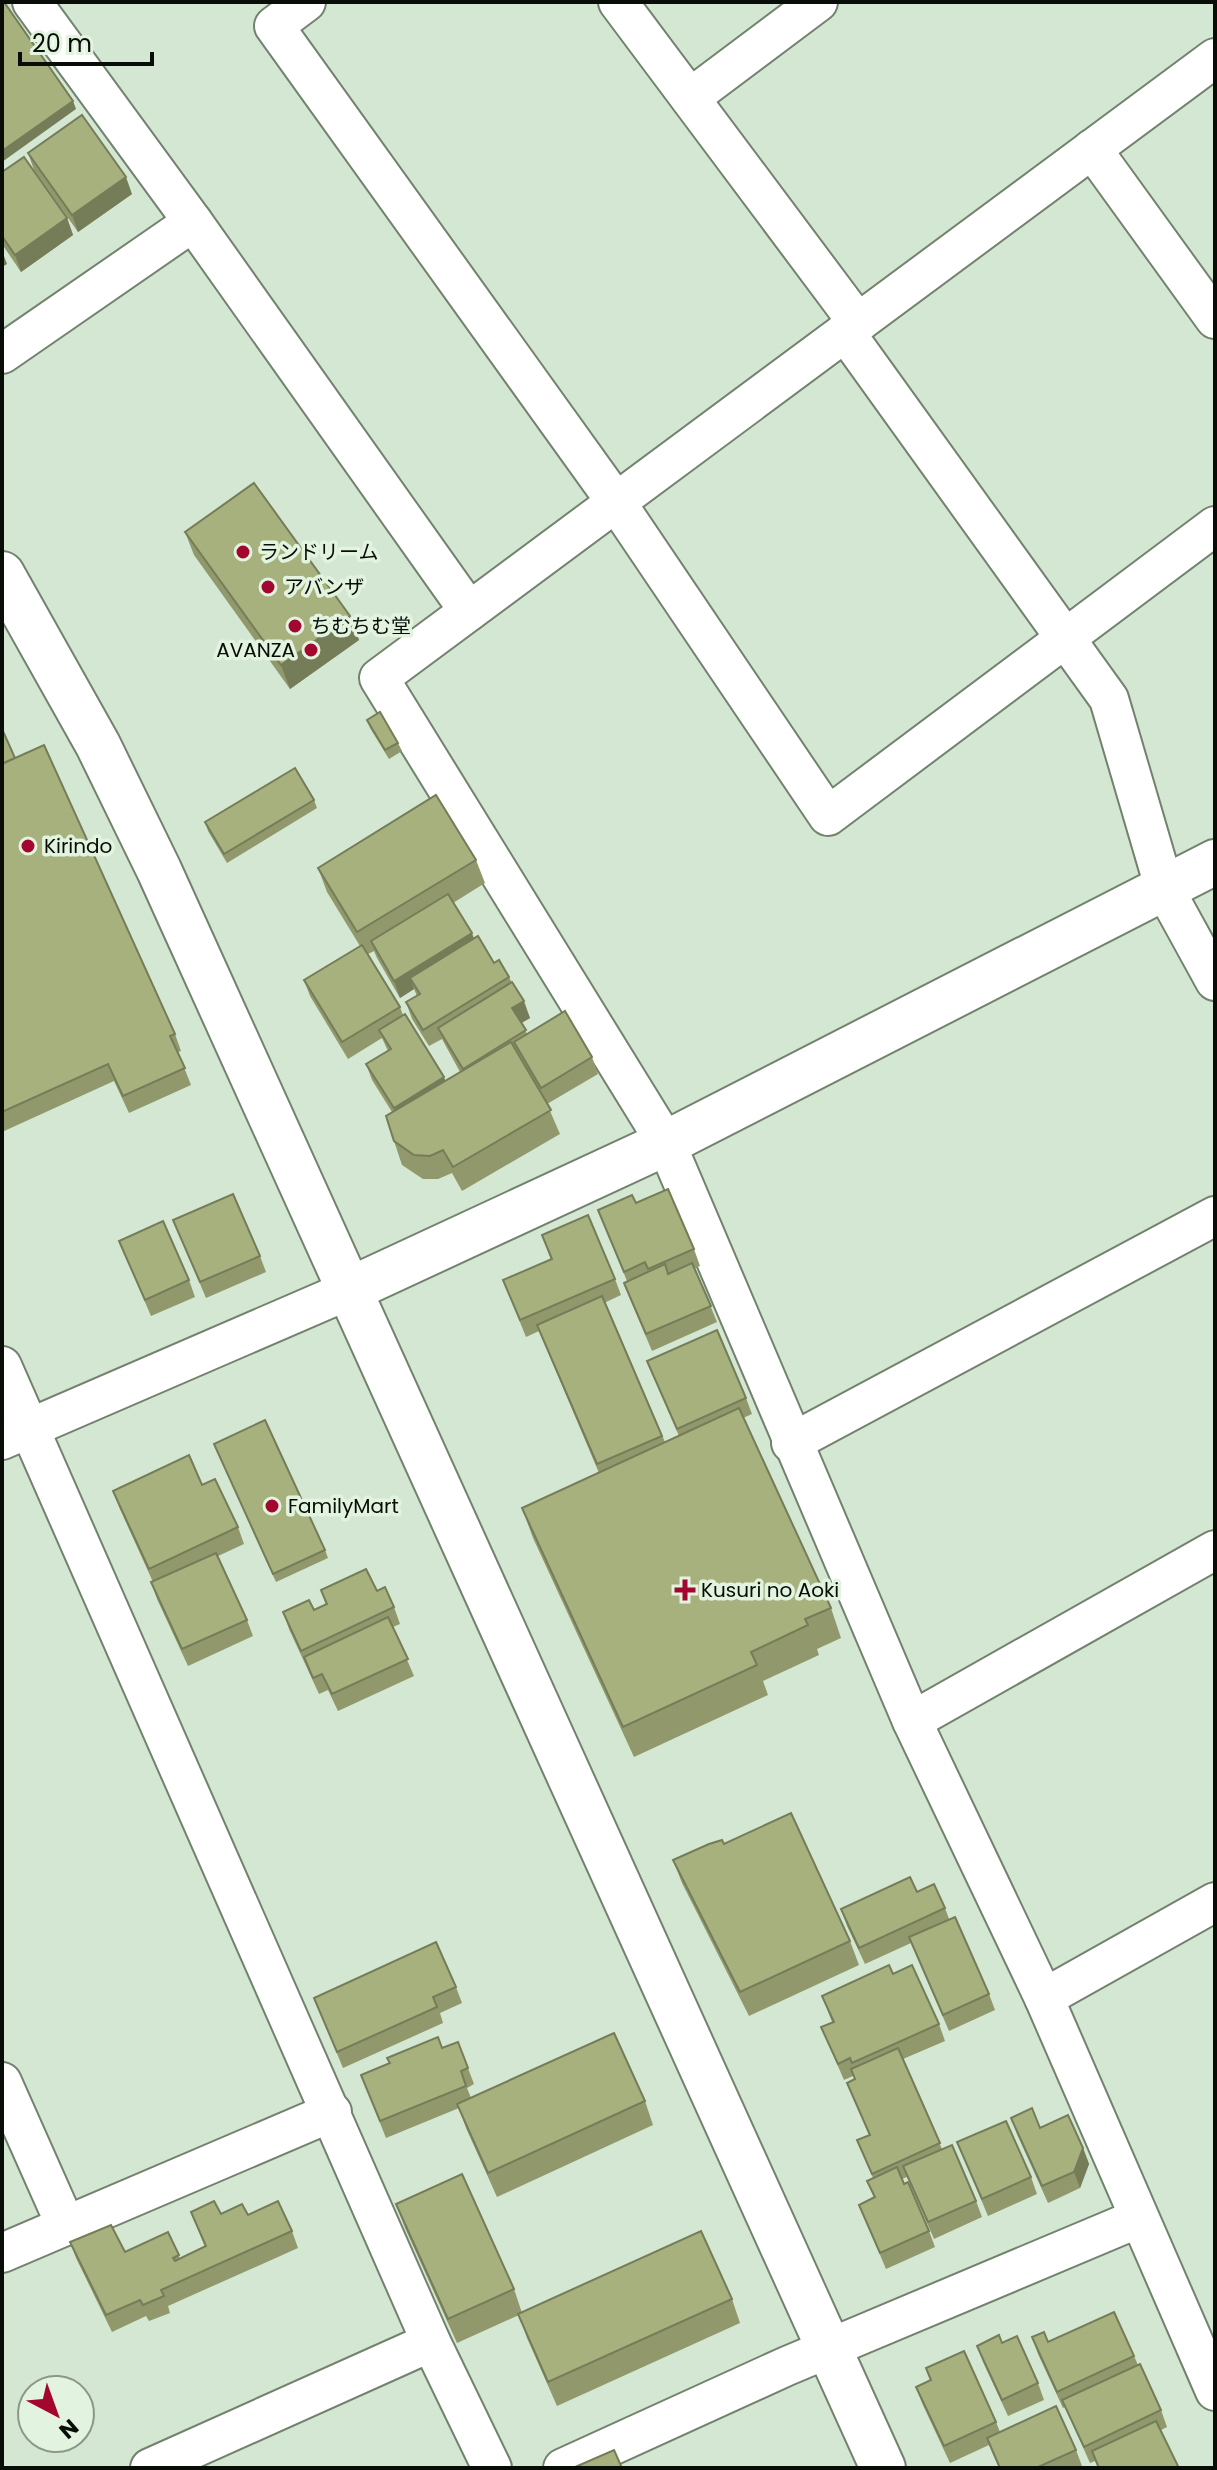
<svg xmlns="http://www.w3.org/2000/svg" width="1217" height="2470" viewBox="0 0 1217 2470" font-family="Poppins,'Noto Sans JP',sans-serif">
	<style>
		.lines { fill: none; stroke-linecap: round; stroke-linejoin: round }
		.minor-casing { stroke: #72826f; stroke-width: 42 }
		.tertiary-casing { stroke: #72826f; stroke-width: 48 }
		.minor { stroke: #fff; stroke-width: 38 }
		.tertiary { stroke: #fff; stroke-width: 44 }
		.wall { fill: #90986c; fill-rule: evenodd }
		.shaded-wall { fill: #757c58 }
		.building { fill: #a7b17e; stroke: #757c58; stroke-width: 2 }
		.poi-dot { fill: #a3062f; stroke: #e2f4df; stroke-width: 3 }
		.labels { text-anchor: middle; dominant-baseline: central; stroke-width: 7; stroke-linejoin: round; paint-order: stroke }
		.poi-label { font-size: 20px; fill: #080d07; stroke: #e2f4df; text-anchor: start }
	</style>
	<rect width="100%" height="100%" fill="#d4e7d2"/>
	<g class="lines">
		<defs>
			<g id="minor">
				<polyline points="32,2 193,222 469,611"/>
				<polyline points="306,2 274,26 616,502 828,816 1215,526"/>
				<polyline points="618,2 858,323"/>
				<polyline points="1215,58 379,678 666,1143 912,1721 1044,1998 1215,2391"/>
				<polyline points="690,98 818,2"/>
				<polyline points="1092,149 1215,319"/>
				<polyline points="845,332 1109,699 1165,890 1215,981"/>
				<polyline points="2,354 193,222"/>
				<polyline points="2,1366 431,2342 492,2468"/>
				<polyline points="2,1440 349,1290"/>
				<polyline points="791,1443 1215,1216"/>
				<polyline points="912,1721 1215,1550"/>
				<polyline points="1044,1998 1215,1902"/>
				<polyline points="2,2082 66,2226"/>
				<polyline points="2,2253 332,2112"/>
				<polyline points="150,2468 431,2342"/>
				<polyline points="563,2468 787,2366 1139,2218"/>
			</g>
			<g id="tertiary">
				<polyline points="2,574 98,745 159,870 883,2468"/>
				<polyline points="349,1290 666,1143 1215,862"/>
			</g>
		</defs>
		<use href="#minor" class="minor-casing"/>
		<use href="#tertiary" class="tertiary-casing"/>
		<use href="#minor" class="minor"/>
		<use href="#tertiary" class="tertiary"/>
	</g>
	<g class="wall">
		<polygon points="28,153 132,194 78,232 34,170"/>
		<polygon points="2,172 67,218 73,235 21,272 2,244"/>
		<polygon points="185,532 350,616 359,640 290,689 194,555"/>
		<polygon points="367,720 398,743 402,751 389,759 370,728"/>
		<polygon points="2,729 15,758 175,1034 181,1051 178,1052 191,1085 129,1113 114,1081 2,1132"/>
		<polygon points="314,800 317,808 227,863 208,831 205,822"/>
		<path d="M 476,860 L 485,883 L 453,903 L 474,939 L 494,963 L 509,977 L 530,1018 L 521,1023 L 527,1034 L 592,1057 L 598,1074 L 547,1104 L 560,1134 L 462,1191 L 452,1173 L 438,1179 L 423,1179 L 402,1165 L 394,1141 L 392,1112 L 372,1080 L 366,1064 L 388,1051 L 382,1038 L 348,1059 L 310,996 L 304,980 L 360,946 L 327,892 L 318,868 ZM 374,951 L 377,958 L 400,998 L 414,989 L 417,996 L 406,1002 L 412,1019 L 429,1046 L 442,1039 L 460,1072 L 445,1081 L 403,1015 L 400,1007 L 368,954 Z"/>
		<polygon points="636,1203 694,1249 700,1266 695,1268 717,1322 652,1351 630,1299 624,1283 627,1281 598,1210"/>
		<polygon points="173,1220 260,1256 266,1272 206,1298"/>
		<polygon points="542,1235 615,1279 621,1295 604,1303 665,1442 679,1436 647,1361 746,1398 752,1414 743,1418 831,1608 841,1638 817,1649 819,1655 763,1681 768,1695 634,1757 533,1538 522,1508 599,1473 539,1331 526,1337 503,1280 551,1260"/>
		<polygon points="119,1241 189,1280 195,1297 151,1316"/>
		<polygon points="214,1444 325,1550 328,1558 276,1582"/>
		<polygon points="113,1491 238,1527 244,1544 218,1556 247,1620 253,1636 188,1666 157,1599 151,1582 153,1582 119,1507"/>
		<polygon points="321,1590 377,1591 394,1607 400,1624 393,1627 414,1676 338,1711 328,1690 319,1694 289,1629 283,1612 314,1610 326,1605"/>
		<polygon points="724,1844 850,1941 859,1965 749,2016 682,1883 673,1860"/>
		<polygon points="917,1892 945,1908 949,1919 989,1994 995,2010 949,2031 911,1943 865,1964 847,1926 841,1909"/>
		<polygon points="893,1974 939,2024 945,2041 903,2059 942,2149 976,2201 982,2217 934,2239 907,2177 902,2179 929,2231 935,2247 886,2269 859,2205 874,2198 867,2181 873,2178 857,2140 869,2135 847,2083 855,2079 853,2076 844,2080 821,2027 832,2022 822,1996"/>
		<polygon points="456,1987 462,2003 440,2013 443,2023 343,2068 314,1998"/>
		<polygon points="458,2042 474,2084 467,2088 471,2098 645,2101 653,2125 497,2197 466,2128 459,2108 386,2138 361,2075 389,2063 387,2058 442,2048"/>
		<polygon points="1011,2118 1040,2128 1083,2148 1089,2164 1080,2188 1048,2203 1017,2134"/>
		<polygon points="957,2142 1031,2177 1037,2194 988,2216"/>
		<polygon points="396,2204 514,2289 522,2313 732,2299 740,2323 557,2406 527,2338 519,2315 457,2343 405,2228"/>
		<polygon points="191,2212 248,2215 292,2231 298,2248 168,2306 170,2313 149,2321 146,2316 112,2332 76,2258 70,2242 125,2252 168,2232 180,2259 205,2247"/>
		<polygon points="1032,2337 1048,2342 1134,2356 1138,2365 1161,2410 1167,2427 1161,2430 1178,2468 1098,2468 1095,2461 1090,2463 1065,2407 1063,2408 1038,2354"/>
		<polygon points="1002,2343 1038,2383 1044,2400 1008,2416 983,2362 977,2346"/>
		<polygon points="926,2368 996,2422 1000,2432 1076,2450 1082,2466 1078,2468 999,2468 989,2445 950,2463 922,2403 916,2387 930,2380"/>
	</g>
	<g class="shaded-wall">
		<polygon points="73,101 76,109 2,162 2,151"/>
		<polygon points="126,177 132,194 78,232 72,215"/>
		<polygon points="67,218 73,235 21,272 15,255"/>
		<polygon points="2,251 7,264 2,267"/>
		<polygon points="350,616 359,640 290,689 281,665"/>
		<polygon points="472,933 478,950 410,978 414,989 400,998 394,981"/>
		<polygon points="524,1001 530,1018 518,1025 512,1008"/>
		<polygon points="444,1077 450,1093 400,1124 394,1108"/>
		<polygon points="1083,2148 1089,2164 1080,2188 1074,2172"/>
	</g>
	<g class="building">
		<polygon points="2,2 4,2 73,101 2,151"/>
		<polygon points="82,115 126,177 72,215 28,153"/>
		<polygon points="24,157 67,218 15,255 2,236 2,172"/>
		<polygon points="254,483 350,616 281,665 185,532"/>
		<polygon points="380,712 398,743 385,750 367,720"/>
		<polygon points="2,729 15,758 2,764"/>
		<polygon points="44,745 175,1034 170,1036 185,1068 123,1096 108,1064 2,1112 2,764"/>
		<polygon points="295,768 314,800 224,854 205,822"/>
		<polygon points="436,795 476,860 357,932 318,868"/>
		<polygon points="448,894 472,933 394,981 371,941"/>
		<polygon points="478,936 494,963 499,960 509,977 423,1030 406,1002 420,994 410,978"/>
		<polygon points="362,945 400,1007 342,1042 304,980"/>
		<polygon points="512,982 524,1001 512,1008 526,1030 463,1069 438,1028"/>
		<polygon points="565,1011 592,1057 541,1088 514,1042"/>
		<polygon points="405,1014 444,1077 394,1108 366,1064 391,1049 379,1030"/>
		<polygon points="511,1042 551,1110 453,1167 443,1150 430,1156 414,1155 394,1141 386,1116"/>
		<polygon points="668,1189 694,1249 648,1269 645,1262 624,1272 598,1210 632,1195 636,1203"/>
		<polygon points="233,1194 260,1256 200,1282 173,1220"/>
		<polygon points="588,1215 615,1279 520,1320 503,1280 552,1259 542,1235"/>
		<polygon points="163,1221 189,1280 145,1300 119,1241"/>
		<polygon points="692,1263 711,1306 646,1334 624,1283 665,1264 668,1274"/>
		<polygon points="602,1296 662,1436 597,1464 537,1325"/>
		<polygon points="717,1330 746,1398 677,1429 647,1361"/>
		<polygon points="739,1408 831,1608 805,1619 808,1625 751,1652 757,1665 623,1727 522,1508"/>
		<polygon points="265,1420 325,1550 273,1574 214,1444"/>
		<polygon points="189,1455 202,1485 215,1479 238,1527 149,1569 113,1491"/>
		<polygon points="216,1553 247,1620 182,1649 151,1582"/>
		<polygon points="366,1569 377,1591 385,1587 394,1607 301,1651 283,1612 309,1600 314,1610 327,1604 321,1590"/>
		<polygon points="388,1617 408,1659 332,1694 322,1674 313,1678 304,1657"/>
		<polygon points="791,1813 850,1941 740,1992 673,1860 709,1844 722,1840 724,1844"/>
		<polygon points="910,1877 917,1892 934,1884 945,1908 859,1948 841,1909"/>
		<polygon points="955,1917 989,1994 943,2015 909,1937"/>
		<polygon points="436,1942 456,1987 433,1997 437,2007 337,2052 314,1998"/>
		<polygon points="889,1965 893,1974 912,1965 939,2024 852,2063 850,2058 838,2064 821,2027 834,2022 822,1996"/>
		<polygon points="614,2033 645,2101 488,2173 457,2104"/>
		<polygon points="438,2037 442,2048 458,2042 468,2068 461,2071 466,2086 380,2121 361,2075 390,2063 387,2058"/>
		<polygon points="898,2048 940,2143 872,2174 857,2140 870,2135 847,2083 855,2079 851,2069"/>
		<polygon points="1032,2108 1040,2128 1068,2115 1083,2148 1074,2172 1042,2186 1011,2118"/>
		<polygon points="1006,2121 1031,2177 982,2199 957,2142"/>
		<polygon points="952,2145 976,2201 928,2222 903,2166"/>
		<polygon points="897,2167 904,2184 908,2182 929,2231 880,2253 859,2205 875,2197 867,2181"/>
		<polygon points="462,2174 514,2289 448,2319 396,2204"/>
		<polygon points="214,2201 221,2214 242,2204 248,2215 278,2201 292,2231 161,2290 164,2296 143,2305 140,2300 106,2315 70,2242 111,2225 125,2252 168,2232 179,2255 173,2258 175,2261 206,2246 191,2212"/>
		<polygon points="701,2231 732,2299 548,2382 518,2314"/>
		<polygon points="1114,2312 1134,2356 1057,2392 1032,2337 1044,2332 1048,2342"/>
		<polygon points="999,2335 1002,2343 1017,2336 1038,2383 1002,2400 977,2346"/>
		<polygon points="964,2351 996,2422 944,2446 916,2387 931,2380 926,2368"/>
		<polygon points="1140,2364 1161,2410 1084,2447 1062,2400"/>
		<polygon points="1056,2406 1076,2450 1036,2468 1000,2468 987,2438"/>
		<polygon points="1156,2421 1178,2466 1174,2468 1099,2468 1092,2451"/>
		<polygon points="614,2450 622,2468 573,2468"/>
	</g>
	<g class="poi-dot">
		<circle cx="243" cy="552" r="8"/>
		<circle cx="268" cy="587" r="8"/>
		<circle cx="295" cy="626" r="8"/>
		<circle cx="311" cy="650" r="8"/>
		<circle cx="28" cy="846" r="8"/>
		<circle cx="272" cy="1506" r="8"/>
		<path d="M681 1578h8v8h8v8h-8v8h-8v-8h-8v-8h8z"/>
	</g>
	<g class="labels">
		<g class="poi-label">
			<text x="259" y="552">ランドリーム</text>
			<text x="284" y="587">アバンザ</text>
			<text x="311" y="626">ちむちむ堂</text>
			<text x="295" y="650" text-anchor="end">AVANZA</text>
			<text x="44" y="846">Kirindo</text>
			<text x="288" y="1506">FamilyMart</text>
			<text x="701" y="1590">Kusuri no Aoki</text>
		</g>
	</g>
	<rect width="1217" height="2470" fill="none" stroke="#080d07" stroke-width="8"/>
	<g transform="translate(56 2414) rotate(139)"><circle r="38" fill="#e2f4df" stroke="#8b9889" stroke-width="2"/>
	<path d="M0-6L14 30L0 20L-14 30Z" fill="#a3062f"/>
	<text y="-12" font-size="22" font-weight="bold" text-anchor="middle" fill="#080d07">N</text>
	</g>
	<path d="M20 52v12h132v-12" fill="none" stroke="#080d07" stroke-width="4"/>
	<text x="32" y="52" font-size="24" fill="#080d07" stroke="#e2f4df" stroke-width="6" paint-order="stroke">20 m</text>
</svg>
